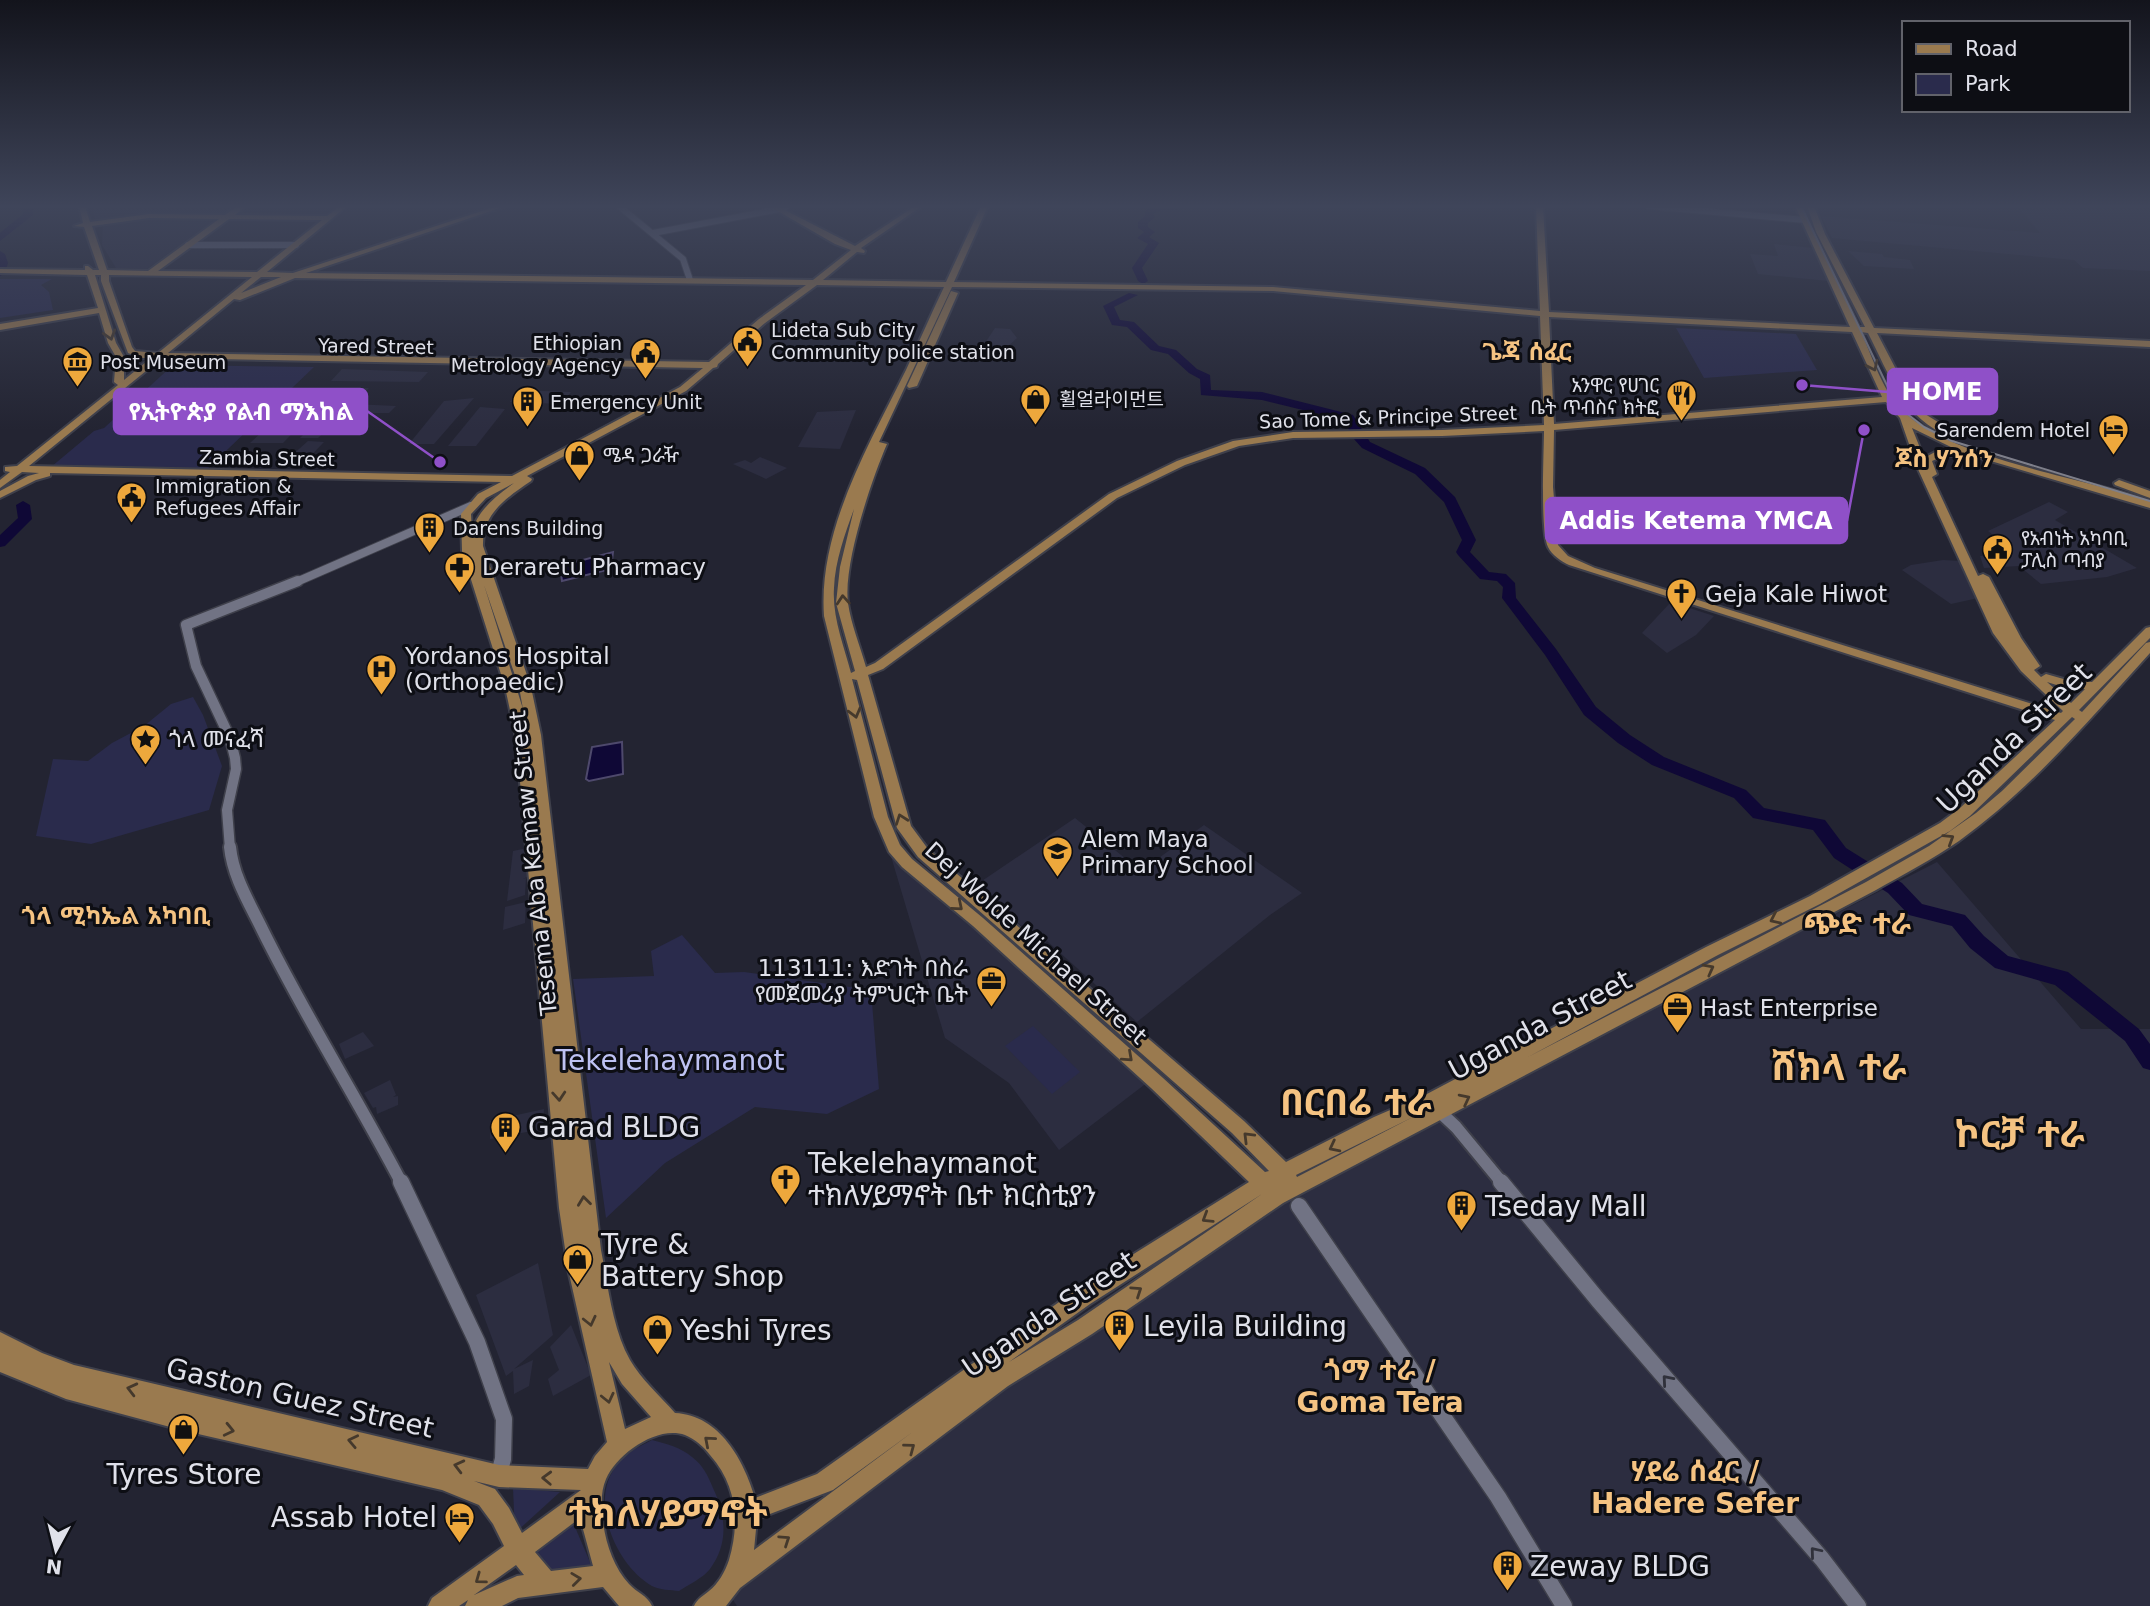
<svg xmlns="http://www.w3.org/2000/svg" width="2150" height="1606" viewBox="0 0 2150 1606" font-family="'DejaVu Sans','Noto Sans Ethiopic','Noto Sans KR',sans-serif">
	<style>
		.built { fill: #2c2d40 }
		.green { fill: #2a2b4c }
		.water { fill: #0f0836; stroke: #4e496c; stroke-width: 2 }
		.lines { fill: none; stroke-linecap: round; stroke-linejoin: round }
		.river { fill: #0f0836; fill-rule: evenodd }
		.minor-far4-casing { stroke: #3f404b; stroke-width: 8 }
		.minor-far3-casing { stroke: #3f404b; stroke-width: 10 }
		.minor-far2-casing { stroke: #3f404b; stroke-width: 13 }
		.minor-far1-casing { stroke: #3f404b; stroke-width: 16 }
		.minor-casing { stroke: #3f404b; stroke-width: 19 }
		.major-casing { stroke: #3f404b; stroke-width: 4 }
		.minor-far4 { stroke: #717384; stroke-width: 6 }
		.minor-far3 { stroke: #717384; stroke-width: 8 }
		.minor-far2 { stroke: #717384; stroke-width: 10 }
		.minor-far1 { stroke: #717384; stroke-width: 12 }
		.minor { stroke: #717384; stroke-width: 16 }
		.major { fill: #9a7a4f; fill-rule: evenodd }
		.tram { stroke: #7e7f8a; stroke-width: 2 }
		.oneway { stroke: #45392c }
		.oneway2 { stroke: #30313b }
		.labels { text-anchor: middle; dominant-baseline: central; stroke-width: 6; stroke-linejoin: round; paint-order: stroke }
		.far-poi-label { font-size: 19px; fill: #e0e1ea; stroke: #0d0e14; text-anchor: start }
		.far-street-label { font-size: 19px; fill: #e0e1ea; stroke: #0d0e14 }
		.poi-label { font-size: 23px; fill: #e0e1ea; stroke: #0d0e14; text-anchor: start }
		.street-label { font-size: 23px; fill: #e0e1ea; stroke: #0d0e14 }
		.far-district-label { font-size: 24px; font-weight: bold; fill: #f5c382; stroke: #0d0e14 }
		.neighbourhood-label { font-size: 24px; font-weight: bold; fill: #f5c382; stroke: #0d0e14 }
		.near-street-label { font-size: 28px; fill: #e0e1ea; stroke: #0d0e14 }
		.near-park-label { font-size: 28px; fill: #bec2f3; stroke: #0d0e14 }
		.near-poi-label { font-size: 28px; fill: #e0e1ea; stroke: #0d0e14; text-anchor: start }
		.near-neighbourhood-label { font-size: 28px; font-weight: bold; fill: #f5c382; stroke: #0d0e14 }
		.district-label { font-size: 30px; font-weight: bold; fill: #f5c382; stroke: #0d0e14 }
		.near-district-label { font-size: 37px; font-weight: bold; fill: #f5c382; stroke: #0d0e14 }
		.leader { fill: none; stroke: #8f50c8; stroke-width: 2.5 }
		.callout-dot { fill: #8f50c8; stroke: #0d0e14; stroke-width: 2.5 }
		.callout { fill: #8f50c8; stroke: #8f50c8; stroke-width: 2.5 }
		.callout-label { font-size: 24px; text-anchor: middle; font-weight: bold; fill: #fff }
	</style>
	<rect width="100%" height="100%" fill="#232432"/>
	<g class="built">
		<polygon points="91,206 242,206 225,217 141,215 101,222 96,221"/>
		<polygon points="2017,206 2150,206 2150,271 2083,268 2074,260 1832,238 1821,216 2040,233"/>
		<polygon points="147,218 216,219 147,269 116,268 102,245 103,223"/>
		<polygon points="1774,244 1814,248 1828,281 1758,274 1750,254 1778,256"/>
		<polygon points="1848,251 1882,254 1884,257 1910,260 1914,269 1864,266"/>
		<polygon points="995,328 1010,329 1017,338 1002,352 985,343"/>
		<polygon points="342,369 428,372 419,382 331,381"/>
		<polygon points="350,388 369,388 354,404 396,406 389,413 344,413 318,438 300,438"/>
		<polygon points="518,390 571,392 562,404 510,402"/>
		<polygon points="474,398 434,444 409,444 444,401"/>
		<polygon points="480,407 505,409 476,446 448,446"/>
		<polygon points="287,409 314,411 283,443 250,443"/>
		<polygon points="856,410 840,449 798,447 817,412"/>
		<polygon points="308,441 324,442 300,467 281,465"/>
		<polygon points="760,457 787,468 766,479 733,464 745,460 751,463"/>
		<polygon points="2049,502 2068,512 2055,520 2137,568 2107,577 2041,584 2019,566 1984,568 1980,556 2004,556 2013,551 1988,531"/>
		<polygon points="1943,560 1961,561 1978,598 1951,604 1902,570 1911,565"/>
		<polygon points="1671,602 1714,616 1696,635 1667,653 1642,633"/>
		<polygon points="1075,818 1141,871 1204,825 1302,893 1270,915 1137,1022 1047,941 1044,944 973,887"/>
		<polygon points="527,848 527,877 523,879 526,878 525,895 507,901 513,851"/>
		<polygon points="890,853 1034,978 1148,1082 1059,1150 1009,1083 945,1038"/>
		<polygon points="1937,862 2081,1029 2150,1029 2150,1606 737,1606 731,1597 742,1579 1005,1384 1274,1201"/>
		<polygon points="526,902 525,923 503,930 505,907"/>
		<polygon points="363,1032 374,1046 345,1059 339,1044"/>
		<polygon points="390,1080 396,1095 393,1097 398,1096 398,1105 377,1114 376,1107 373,1108 364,1093"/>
		<polygon points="544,1109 543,1129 490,1139 490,1121"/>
		<polygon points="538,1263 553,1335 514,1369 533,1360 529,1386 514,1394 513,1371 506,1376 476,1295"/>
		<polygon points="571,1325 591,1375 553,1396 548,1379 559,1370 550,1347"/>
	</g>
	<g class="green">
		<polygon points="0,279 52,279 41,285 49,292 53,310 0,318"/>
		<polygon points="1676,328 1796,334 1817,370 1704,378"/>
		<polygon points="173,365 314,367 206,470 51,467 94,431 104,428"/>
		<polygon points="193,697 203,715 222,766 209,810 91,844 36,836 53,759 88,761 112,743 144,726 171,704"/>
		<polygon points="682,935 715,973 744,972 871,990 879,1089 827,1114 755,1107 665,1163 606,1218 573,979 654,976 651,951"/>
		<polygon points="1033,1026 1080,1072 1052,1094 1005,1046"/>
		<path d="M 652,1440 C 667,1444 680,1447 692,1457 C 703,1465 708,1476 713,1488 C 726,1516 729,1543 710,1569 C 703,1578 688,1585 679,1591 C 671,1590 659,1590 652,1586 C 617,1566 590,1505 614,1469 C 623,1454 638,1447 652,1440 Z"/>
		<polygon points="513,1488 560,1492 515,1533"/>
		<polygon points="569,1513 593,1569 548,1575 525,1547"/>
	</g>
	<g class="water">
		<polygon points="613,552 611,569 562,581 560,566"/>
		<polygon points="622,742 623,774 589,781 586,779 592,747"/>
	</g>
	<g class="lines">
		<g class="river">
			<polygon points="24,206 32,206 33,215 0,241 0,233 23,214"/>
			<path d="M 1153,206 L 1191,206 C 1179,213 1164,206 1153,214 L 1155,217 L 1148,223 L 1148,227 L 1155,232 L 1149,237 L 1159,243 L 1142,268 L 1148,281 L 1143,284 L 1138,281 L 1132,268 L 1148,244 L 1137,238 L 1144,232 L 1138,228 L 1138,222 L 1145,216 L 1145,211 Z"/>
			<polygon points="0,251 5,254 8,263 5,273 0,276"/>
			<polygon points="1129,293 1138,295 1114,307 1120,320 1134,322 1159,346 1176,350 1197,369 1210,375 1211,390 1262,392 1353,415 1370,442 1425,468 1455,497 1476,540 1470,552 1489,572 1506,574 1515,583 1516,598 1556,649 1596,707 1630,735 1664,757 1746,790 1764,808 1825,820 1846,848 1902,883 1922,904 1965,915 1984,936 2008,956 2068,972 2139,1029 2150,1044 2150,1070 2143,1068 2125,1041 2055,985 1995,968 1970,948 1952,926 1909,915 1888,893 1834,858 1813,830 1753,818 1734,798 1652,765 1618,743 1584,715 1545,655 1502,598 1503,587 1497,581 1480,579 1458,555 1456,552 1462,540 1444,502 1415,474 1362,448 1353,438 1344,420 1262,400 1201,395 1200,379 1189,373 1168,354 1151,350 1127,327 1112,325 1103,306"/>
			<polygon points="23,501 30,505 32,519 5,546 0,547 0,535 18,518 16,505"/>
		</g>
		<defs>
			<g id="minor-far4">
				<polyline points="619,206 683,259 690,280"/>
				<polyline points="1648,206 1805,220"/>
				<polyline points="653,233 785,208"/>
				<polyline points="188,245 296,245"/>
			</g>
			<polyline id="minor-far3" points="294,583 471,506"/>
			<polyline id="minor-far2" points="230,849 227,810 236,769 235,758 230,738 196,666 186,625 298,581"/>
			<g id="minor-far1">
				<path d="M 230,847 C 233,877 250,904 263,931 C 306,1018 357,1098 402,1184"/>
				<polyline points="1440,1112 1456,1127 1503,1184"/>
			</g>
			<g id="minor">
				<polyline points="401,1182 477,1342 504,1419 503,1459 498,1477"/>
				<polyline points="1501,1182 1598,1300 1822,1559 1858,1606"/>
				<polyline points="1299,1206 1498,1497 1564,1606"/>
			</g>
			<g id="major">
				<path d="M 79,206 L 85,206 L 90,222 L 149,214 L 225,215 L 238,206 L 246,206 L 235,215 L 327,216 L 340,206 L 347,206 L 267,272 L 293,273 L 497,206 L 506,206 L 306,273 L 813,280 L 851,250 L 835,244 L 769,206 L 777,206 L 855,246 L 915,206 L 922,206 L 861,248 L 865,251 L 864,253 L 857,252 L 823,280 L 946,282 L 981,206 L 988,206 L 954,282 L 1273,287 L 1540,311 L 1536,206 L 1543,206 L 1549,312 L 1850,327 L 1795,206 L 1802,206 L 1859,327 L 1865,327 L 1816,232 L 1807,206 L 1814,206 L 1825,234 L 1874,328 L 2150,341 L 2150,347 L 1877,333 L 1913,402 L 1925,414 L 1954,432 L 1954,436 L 1951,437 C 1904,420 1889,374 1868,333 L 1861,332 C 1873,358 1883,393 1904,412 C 1955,460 2082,477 2150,501 L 2150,508 L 1967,454 L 1941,457 L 1932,461 L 1937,474 L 1932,477 L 1978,576 L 1983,574 L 1989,577 L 2021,638 L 2040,666 L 2034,670 L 2041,677 L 2046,674 L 2067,680 L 2092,682 L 2146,628 L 2150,627 L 2150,638 L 2079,710 L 2082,712 L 2146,643 L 2150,642 L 2150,653 C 2090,719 2032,788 1959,841 C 1933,859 1904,874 1876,890 L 1283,1203 L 1092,1334 L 1008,1386 L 740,1588 L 726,1606 L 694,1606 C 698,1598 702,1597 709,1591 C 718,1584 725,1572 729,1560 C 740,1523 737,1485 710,1455 C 704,1447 695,1439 685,1435 C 657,1425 617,1454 606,1479 C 602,1488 601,1500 602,1510 C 603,1536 612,1566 629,1584 C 637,1593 647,1595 652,1606 L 619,1606 L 603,1587 L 518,1598 L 502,1606 L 465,1606 L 468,1600 L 459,1606 L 428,1606 L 432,1598 L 504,1546 L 493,1524 L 479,1505 L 442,1490 L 185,1431 L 66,1399 L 0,1372 L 0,1332 L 42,1353 L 74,1365 L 499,1465 L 588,1469 L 595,1456 L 607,1442 L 568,1269 L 559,1208 L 516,738 L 505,687 L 462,551 L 461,514 L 478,494 L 501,482 L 50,473 L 50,476 L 36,480 L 0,498 L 0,491 L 28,476 L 39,473 L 22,472 L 0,488 L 0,480 L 10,472 L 5,471 L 5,467 L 17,466 L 118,385 L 114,382 L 116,357 L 108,343 L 99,313 L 0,330 L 0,324 L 98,308 L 87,275 L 0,273 L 0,269 L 85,270 L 85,266 L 88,266 L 93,270 L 99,270 L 84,227 L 74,226 L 83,223 ZM 149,218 L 219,219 L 148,271 L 107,270 L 92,226 ZM 229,219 L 322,220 L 257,272 L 158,271 ZM 95,275 L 101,275 L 101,281 L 128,353 L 141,358 L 151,358 L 124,380 L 124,357 L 116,343 ZM 109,275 L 252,277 L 158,353 L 135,351 L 132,347 L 109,281 ZM 261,277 L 281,277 L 241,293 ZM 295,278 L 806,285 L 759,319 L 709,362 L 168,353 L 234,299 L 240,300 ZM 817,285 L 944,287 C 931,314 919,342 906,370 C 869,445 818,530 824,616 L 874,817 L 889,852 L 902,867 L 973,926 L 1151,1088 L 1249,1182 L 1076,1290 L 817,1474 L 755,1498 C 744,1461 720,1415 675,1413 C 660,1396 641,1379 630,1360 C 612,1328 608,1285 601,1250 L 541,735 L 531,687 L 483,546 C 482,514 506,498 531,481 L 532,479 L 527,476 L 686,391 L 713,368 L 717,367 L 718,364 L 765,323 ZM 952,287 L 1273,291 L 1540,316 L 1544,425 L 1442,430 L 1293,432 L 1233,441 L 1177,461 L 1109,494 L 875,663 L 866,667 C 860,646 851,624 848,603 C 843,564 871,481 887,444 L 879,442 ZM 1549,317 L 1852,332 L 1882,397 L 1554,424 ZM 162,358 L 703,368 L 680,387 L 512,476 L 29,466 ZM 1886,402 L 1900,418 L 1917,467 L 1993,633 L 2021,671 L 2063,711 L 2061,713 L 1595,568 L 1568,556 L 1558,545 L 1553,487 L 1554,430 ZM 1912,428 L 1955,449 L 1935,452 L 1924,458 ZM 1544,431 C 1544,452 1540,531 1548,547 C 1552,555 1561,561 1569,565 L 2055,720 L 1960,808 L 1940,823 L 1810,896 L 1706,947 L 1425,1095 L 1374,1117 L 1286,1162 L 1244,1121 L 928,849 L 911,826 L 868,675 L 883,669 L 1117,498 L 1185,465 L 1239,446 L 1293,438 L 1442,436 ZM 514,483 C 496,496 478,510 472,531 L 471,514 L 486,498 ZM 854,509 L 840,567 L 836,603 L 855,671 L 851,673 C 844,646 832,617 834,588 C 835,561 845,534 854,509 ZM 484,585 L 519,687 L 523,709 ZM 852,679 L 857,680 L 897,828 L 918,857 L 1232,1133 L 1269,1171 L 1265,1172 L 1163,1078 L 983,918 L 912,859 L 900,845 L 888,817 ZM 2047,682 L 2066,688 L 2085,689 L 2071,703 ZM 2072,717 L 2075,719 L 2002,791 L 1976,813 L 1929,846 L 1866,882 L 1528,1057 L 1718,955 L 1820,904 L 1950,831 L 1970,816 ZM 1413,1117 L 1297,1177 L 1296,1175 ZM 1262,1194 L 1078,1320 L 1009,1362 L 1090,1304 ZM 609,1362 L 622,1384 L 651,1417 L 625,1429 ZM 914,1431 L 754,1550 L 757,1519 L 833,1490 ZM 474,1481 L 499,1487 L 581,1490 L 522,1533 L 509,1508 L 495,1489 ZM 580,1518 L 593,1566 L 551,1571 L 535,1552 ZM 516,1565 L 524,1575 L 517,1576 L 474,1595 Z"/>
				<polygon points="951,291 958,293 917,386 909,388 907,386"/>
				<polygon points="2119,480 2150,491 2150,498 2115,485 2114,483"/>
			</g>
		</defs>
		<use href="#minor-far4" class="minor-far4-casing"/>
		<use href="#minor-far3" class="minor-far3-casing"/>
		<use href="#minor-far2" class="minor-far2-casing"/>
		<use href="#minor-far1" class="minor-far1-casing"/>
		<use href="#minor" class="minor-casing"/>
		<use href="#major" class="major-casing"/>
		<use href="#minor-far4" class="minor-far4"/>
		<use href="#minor-far3" class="minor-far3"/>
		<use href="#minor-far2" class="minor-far2"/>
		<use href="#minor-far1" class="minor-far1"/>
		<use href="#minor" class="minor"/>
		<use href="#major" class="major"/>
		<polyline class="tram" points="1801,206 1894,400 1902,410 1924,427 1952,441 2150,501"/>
	</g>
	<defs><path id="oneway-chevron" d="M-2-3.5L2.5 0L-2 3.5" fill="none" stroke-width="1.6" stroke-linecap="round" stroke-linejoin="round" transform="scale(1.75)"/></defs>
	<g class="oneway">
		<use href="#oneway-chevron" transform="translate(110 335) rotate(73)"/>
		<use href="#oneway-chevron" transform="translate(1873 366) rotate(65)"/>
		<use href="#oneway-chevron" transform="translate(843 600) rotate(-94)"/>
		<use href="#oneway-chevron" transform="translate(855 713) rotate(75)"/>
		<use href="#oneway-chevron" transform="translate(901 819) rotate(-110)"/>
		<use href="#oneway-chevron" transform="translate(1949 839) rotate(-32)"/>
		<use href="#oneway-chevron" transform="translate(958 906) rotate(40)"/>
		<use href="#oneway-chevron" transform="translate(1775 919) rotate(155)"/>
		<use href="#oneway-chevron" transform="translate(1709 969) rotate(-28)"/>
		<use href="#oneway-chevron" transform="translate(1128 1057) rotate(42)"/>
		<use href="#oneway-chevron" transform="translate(559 1096) rotate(86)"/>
		<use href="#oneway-chevron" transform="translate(1465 1099) rotate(-27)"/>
		<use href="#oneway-chevron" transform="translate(1248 1137) rotate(-135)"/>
		<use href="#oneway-chevron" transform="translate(1334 1147) rotate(153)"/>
		<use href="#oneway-chevron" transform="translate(584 1201) rotate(-97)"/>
		<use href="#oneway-chevron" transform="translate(1207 1218) rotate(148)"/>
		<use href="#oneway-chevron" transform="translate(1137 1291) rotate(-34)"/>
		<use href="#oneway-chevron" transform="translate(590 1321) rotate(77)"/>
		<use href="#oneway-chevron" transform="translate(132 1389) rotate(-166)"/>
		<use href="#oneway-chevron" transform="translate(608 1398) rotate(77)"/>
		<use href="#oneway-chevron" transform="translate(229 1430) rotate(13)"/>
		<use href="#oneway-chevron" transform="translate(353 1441) rotate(-168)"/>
		<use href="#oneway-chevron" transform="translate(709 1441) rotate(-139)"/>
		<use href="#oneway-chevron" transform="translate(910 1448) rotate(-37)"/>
		<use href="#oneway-chevron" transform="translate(459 1466) rotate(-166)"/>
		<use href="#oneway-chevron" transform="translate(547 1478) rotate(-178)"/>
		<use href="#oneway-chevron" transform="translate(785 1540) rotate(-34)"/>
		<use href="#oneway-chevron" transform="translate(480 1579) rotate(144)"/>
		<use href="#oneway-chevron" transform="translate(576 1579) rotate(-7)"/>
	</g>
	<g class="oneway2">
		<use href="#oneway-chevron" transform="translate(1667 1380) rotate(-131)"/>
		<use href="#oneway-chevron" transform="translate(1815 1552) rotate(-130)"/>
	</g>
	<linearGradient id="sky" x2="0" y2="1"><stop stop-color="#13141c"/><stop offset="0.48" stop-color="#3f455a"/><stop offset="1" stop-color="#3f455a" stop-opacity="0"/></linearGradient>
	<rect width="2150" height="430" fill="url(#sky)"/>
	<defs>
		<symbol id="civic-pin" viewBox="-11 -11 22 30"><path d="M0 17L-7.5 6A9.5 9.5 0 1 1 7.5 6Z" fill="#eea83c" stroke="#0d0e14"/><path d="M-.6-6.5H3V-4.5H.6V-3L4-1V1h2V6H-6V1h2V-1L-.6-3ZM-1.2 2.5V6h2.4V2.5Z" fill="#111"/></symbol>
		<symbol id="museum-pin" viewBox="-11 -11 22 30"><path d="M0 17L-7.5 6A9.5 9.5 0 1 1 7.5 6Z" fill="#eea83c" stroke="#0d0e14"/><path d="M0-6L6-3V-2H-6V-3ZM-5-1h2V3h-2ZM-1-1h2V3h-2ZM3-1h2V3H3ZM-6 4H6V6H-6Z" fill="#111"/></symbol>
		<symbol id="restaurant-pin" viewBox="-11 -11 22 30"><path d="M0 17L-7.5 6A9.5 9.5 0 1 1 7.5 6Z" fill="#eea83c" stroke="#0d0e14"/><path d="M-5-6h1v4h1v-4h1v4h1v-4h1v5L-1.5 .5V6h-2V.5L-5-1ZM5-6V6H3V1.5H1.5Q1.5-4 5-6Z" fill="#111"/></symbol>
		<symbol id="shop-pin" viewBox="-11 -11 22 30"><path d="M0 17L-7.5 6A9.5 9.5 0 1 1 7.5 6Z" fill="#eea83c" stroke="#0d0e14"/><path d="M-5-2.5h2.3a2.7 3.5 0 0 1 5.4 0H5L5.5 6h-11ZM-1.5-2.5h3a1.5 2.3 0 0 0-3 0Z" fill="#111"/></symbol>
		<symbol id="building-pin" viewBox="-11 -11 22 30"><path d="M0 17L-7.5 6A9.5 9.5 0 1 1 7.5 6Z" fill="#eea83c" stroke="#0d0e14"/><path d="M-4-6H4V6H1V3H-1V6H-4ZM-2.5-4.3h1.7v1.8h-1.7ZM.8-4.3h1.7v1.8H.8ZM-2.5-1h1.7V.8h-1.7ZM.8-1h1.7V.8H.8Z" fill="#111"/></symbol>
		<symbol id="hotel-pin" viewBox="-11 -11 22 30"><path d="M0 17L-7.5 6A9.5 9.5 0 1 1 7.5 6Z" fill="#eea83c" stroke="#0d0e14"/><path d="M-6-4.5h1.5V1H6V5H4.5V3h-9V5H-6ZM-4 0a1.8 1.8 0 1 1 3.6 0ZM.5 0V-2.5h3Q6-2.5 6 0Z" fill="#111"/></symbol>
		<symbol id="pharmacy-pin" viewBox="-11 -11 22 30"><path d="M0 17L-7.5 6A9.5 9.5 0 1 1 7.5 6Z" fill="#eea83c" stroke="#0d0e14"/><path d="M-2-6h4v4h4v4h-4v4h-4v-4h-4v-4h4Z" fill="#111"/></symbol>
		<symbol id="church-pin" viewBox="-11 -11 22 30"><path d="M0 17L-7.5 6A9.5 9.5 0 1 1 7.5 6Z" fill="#eea83c" stroke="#0d0e14"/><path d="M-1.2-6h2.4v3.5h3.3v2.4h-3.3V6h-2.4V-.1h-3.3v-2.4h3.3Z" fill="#111"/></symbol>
		<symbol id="hospital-pin" viewBox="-11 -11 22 30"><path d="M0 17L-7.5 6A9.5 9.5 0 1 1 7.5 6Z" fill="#eea83c" stroke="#0d0e14"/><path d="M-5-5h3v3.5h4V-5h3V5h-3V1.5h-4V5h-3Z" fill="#111"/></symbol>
		<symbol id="sight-pin" viewBox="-11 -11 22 30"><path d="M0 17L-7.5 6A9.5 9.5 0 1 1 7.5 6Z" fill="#eea83c" stroke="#0d0e14"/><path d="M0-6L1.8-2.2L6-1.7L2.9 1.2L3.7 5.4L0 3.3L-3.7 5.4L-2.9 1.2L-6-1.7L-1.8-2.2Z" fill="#111"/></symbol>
		<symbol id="school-pin" viewBox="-11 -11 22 30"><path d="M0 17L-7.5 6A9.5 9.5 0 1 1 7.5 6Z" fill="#eea83c" stroke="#0d0e14"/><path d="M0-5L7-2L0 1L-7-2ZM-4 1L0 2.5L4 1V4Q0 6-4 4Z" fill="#111"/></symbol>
		<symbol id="office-pin" viewBox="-11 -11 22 30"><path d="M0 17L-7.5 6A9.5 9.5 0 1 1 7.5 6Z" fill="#eea83c" stroke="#0d0e14"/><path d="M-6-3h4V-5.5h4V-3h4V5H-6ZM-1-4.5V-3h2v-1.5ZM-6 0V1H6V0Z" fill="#111"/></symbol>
	</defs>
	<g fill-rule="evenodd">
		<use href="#civic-pin" x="730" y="324" width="35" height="47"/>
		<use href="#civic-pin" x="628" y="336" width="35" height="47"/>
		<use href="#museum-pin" x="60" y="344" width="35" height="47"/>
		<use href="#restaurant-pin" x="1664" y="378" width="35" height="47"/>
		<use href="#shop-pin" x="1018" y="382" width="35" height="47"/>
		<use href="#building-pin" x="510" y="384" width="35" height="47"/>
		<use href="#hotel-pin" x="2096" y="412" width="35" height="47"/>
		<use href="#shop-pin" x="562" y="438" width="35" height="47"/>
		<use href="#civic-pin" x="114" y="480" width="35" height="47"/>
		<use href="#building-pin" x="412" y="510" width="35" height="47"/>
		<use href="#civic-pin" x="1980" y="532" width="35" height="47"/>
		<use href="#pharmacy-pin" x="442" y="550" width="35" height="47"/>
		<use href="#church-pin" x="1664" y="576" width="35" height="47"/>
		<use href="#hospital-pin" x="364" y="652" width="35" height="47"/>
		<use href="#sight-pin" x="128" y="722" width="35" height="47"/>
		<use href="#school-pin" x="1040" y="834" width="35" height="47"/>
		<use href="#office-pin" x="974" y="964" width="35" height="47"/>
		<use href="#office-pin" x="1660" y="990" width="35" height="47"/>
		<use href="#building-pin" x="488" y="1110" width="35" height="47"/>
		<use href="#church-pin" x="768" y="1162" width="35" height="47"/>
		<use href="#building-pin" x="1444" y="1188" width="35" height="47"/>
		<use href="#shop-pin" x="560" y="1242" width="35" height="47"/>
		<use href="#building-pin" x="1102" y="1308" width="35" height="47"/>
		<use href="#shop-pin" x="640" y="1312" width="35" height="47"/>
		<use href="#shop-pin" x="166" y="1412" width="35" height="47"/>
		<use href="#hotel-pin" x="442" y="1500" width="35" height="47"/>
		<use href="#building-pin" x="1490" y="1548" width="35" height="47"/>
	</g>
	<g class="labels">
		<g class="far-poi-label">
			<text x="771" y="330">Lideta Sub City<tspan x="771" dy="22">Community police station</tspan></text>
			<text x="622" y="343" text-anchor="end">Ethiopian<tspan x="622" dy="22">Metrology Agency</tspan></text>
			<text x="100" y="362">Post Museum</text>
			<text x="1659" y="385" text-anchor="end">አንዋር የሀገር<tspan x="1659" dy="22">ቤት ጥብስና ክትፎ</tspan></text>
			<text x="1059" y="399">휠얼라이먼트</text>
			<text x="550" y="402">Emergency Unit</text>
			<text x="2090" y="430" text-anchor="end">Sarendem Hotel</text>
			<text x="603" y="455">ሜዳ ጋራዥ</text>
			<text x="155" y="486">Immigration &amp;<tspan x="155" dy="22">Refugees Affair</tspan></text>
			<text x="453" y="528">Darens Building</text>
			<text x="2021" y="538">የአብነት አካባቢ<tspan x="2021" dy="22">ፓሊስ ጣብያ</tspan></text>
		</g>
		<g class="far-street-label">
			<text transform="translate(376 346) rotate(1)">Yared Street</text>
			<text transform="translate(1388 417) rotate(-2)">Sao Tome &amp; Principe Street</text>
			<text transform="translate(267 458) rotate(1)">Zambia Street</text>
		</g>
		<g class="poi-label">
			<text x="482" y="567">Deraretu Pharmacy</text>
			<text x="1705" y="594">Geja Kale Hiwot</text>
			<text x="405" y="656">Yordanos Hospital<tspan x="405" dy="26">(Orthopaedic)</tspan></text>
			<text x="169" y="739">ጎላ መናፈሻ</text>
			<text x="1081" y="839">Alem Maya<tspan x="1081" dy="26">Primary School</tspan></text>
			<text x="968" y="968" text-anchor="end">113111: እድገት በስራ<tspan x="968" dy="26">የመጀመሪያ ትምህርት ቤት</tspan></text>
			<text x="1700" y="1008">Hast Enterprise</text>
		</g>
		<g class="street-label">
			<text transform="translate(533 863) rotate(-96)">Tesema Aba Kemaw Street</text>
			<text transform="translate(1036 943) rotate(42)">Dej Wolde Michael Street</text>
		</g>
		<g class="far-district-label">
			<text x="1527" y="352">ጌጃ ሰፈር</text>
			<text x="1944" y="459">ጆስ ሃንሰን</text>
		</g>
		<g class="neighbourhood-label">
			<text x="116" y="916">ጎላ ሚካኤል አካባቢ</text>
		</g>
		<g class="near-street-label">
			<text transform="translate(2014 738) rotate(-44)">Uganda Street</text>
			<text transform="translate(1540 1025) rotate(-28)">Uganda Street</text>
			<text transform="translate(1049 1314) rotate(-34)">Uganda Street</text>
			<text transform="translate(300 1398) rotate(13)">Gaston Guez Street</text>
		</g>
		<g class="near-park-label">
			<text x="670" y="1060">Tekelehaymanot</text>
		</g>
		<g class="near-poi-label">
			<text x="528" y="1127">Garad BLDG</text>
			<text x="808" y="1163">Tekelehaymanot<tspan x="808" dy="32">ተክለሃይማኖት ቤተ ክርስቲያን</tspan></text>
			<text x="1485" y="1206">Tseday Mall</text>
			<text x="601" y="1244">Tyre &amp;<tspan x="601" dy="32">Battery Shop</tspan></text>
			<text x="1143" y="1326">Leyila Building</text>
			<text x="680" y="1330">Yeshi Tyres</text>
			<text x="184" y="1474" text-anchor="middle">Tyres Store</text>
			<text x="437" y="1517" text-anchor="end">Assab Hotel</text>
			<text x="1530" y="1566">Zeway BLDG</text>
		</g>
		<g class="near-neighbourhood-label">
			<text x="1380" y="1370">ጎማ ተራ /<tspan x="1380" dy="32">Goma Tera</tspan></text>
			<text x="1695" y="1471">ሃደሬ ሰፈር /<tspan x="1695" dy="32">Hadere Sefer</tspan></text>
		</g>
		<g class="district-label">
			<text x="1857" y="923">ጭድ ተራ</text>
		</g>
		<g class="near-district-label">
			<text x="1839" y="1067">ሸክላ ተራ</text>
			<text x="1356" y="1102">በርበሬ ተራ</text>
			<text x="2020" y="1134">ኮርቻ ተራ</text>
			<text x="668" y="1513">ተክለሃይማኖት</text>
		</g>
	</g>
	<path class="leader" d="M1802 385L1888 392M440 462L367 411M1864 430L1847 521"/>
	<g class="callout-dot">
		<circle cx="1802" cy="385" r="7"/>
		<circle cx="440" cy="462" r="7"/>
		<circle cx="1864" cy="430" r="7"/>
	</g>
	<g class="callout">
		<rect x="1888" y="369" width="109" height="45" rx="7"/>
		<rect x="114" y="389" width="253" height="45" rx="7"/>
		<rect x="1546" y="498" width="301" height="45" rx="7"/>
	</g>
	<g class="callout-label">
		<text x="1942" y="400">HOME</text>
		<text x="241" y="420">የኢትዮጵያ የልብ ማእከል</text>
		<text x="1696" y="529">Addis Ketema YMCA</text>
	</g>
	<rect x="1902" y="21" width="228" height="91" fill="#0d0e14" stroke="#61626a" stroke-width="2"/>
	<rect x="1916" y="44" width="35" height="10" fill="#9a7a4f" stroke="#61626a" stroke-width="2"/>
	<text x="1965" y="56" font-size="21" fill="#e0e1ea">Road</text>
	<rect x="1916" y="74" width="35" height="21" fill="#2a2b4c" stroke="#61626a" stroke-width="2"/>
	<text x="1965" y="91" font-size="21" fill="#e0e1ea">Park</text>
	<g transform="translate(56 1550) rotate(187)" stroke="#0d0e14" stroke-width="5" paint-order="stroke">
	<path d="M0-5L12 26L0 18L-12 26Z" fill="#e0e1ea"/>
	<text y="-10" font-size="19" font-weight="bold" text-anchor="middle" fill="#e0e1ea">N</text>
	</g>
</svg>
